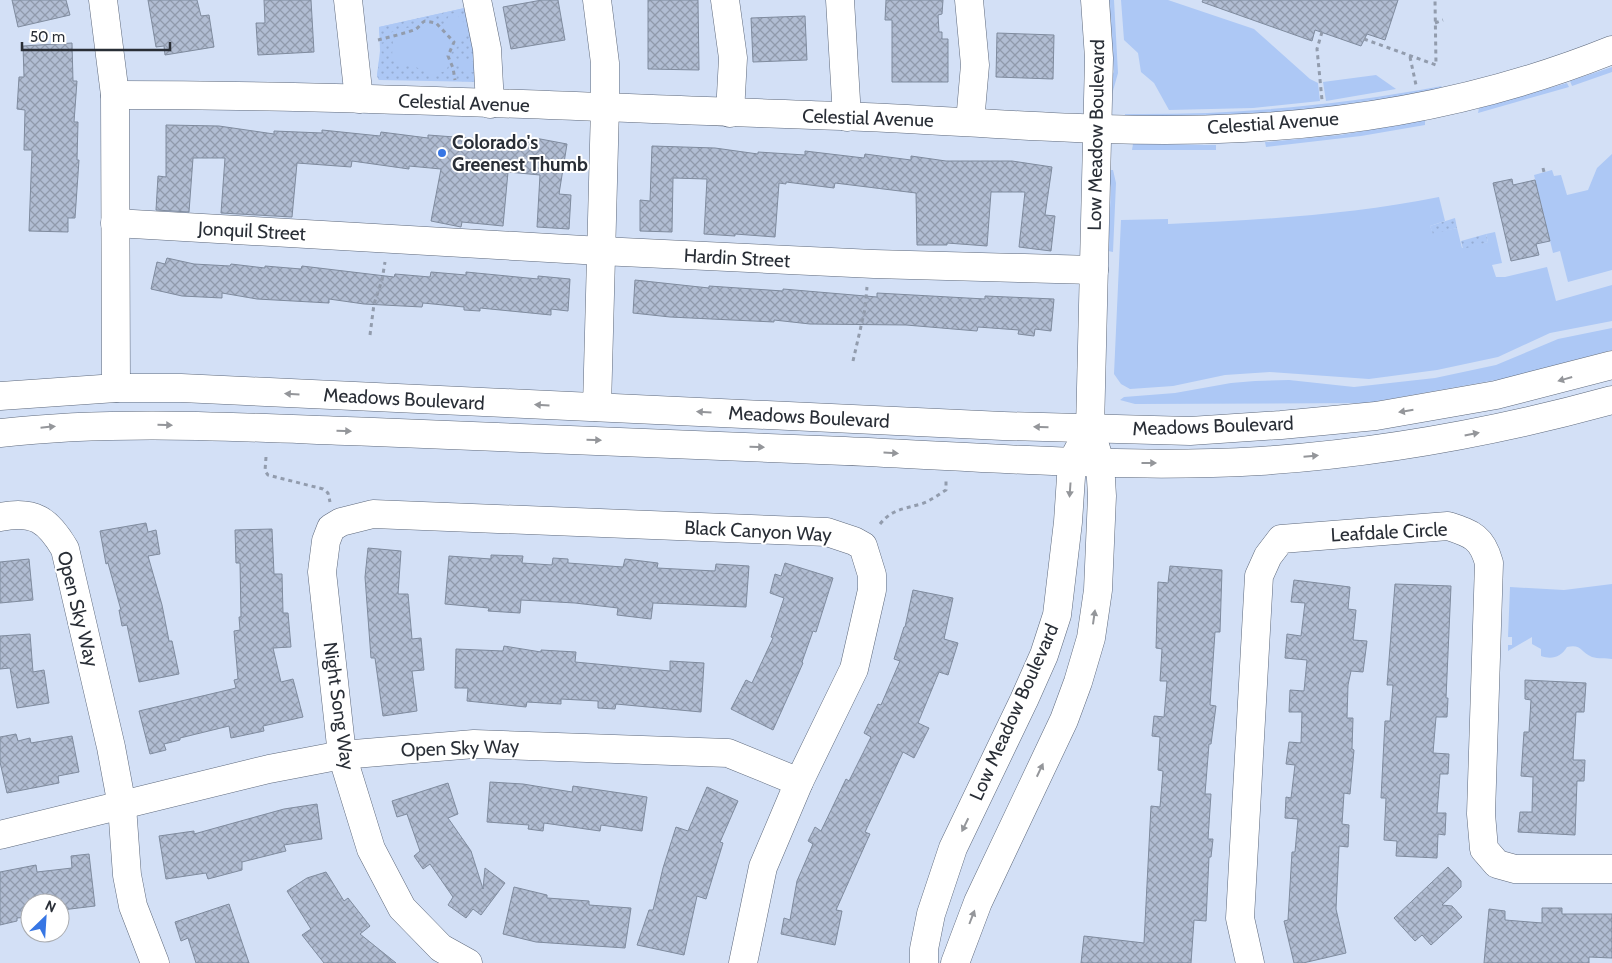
<svg xmlns="http://www.w3.org/2000/svg" width="1612" height="963" viewBox="0 0 1612 963" font-family="Cabin,sans-serif">
	<style>
		.green { fill: #adc8f5 }
		.garden { fill: url(#garden-dots) }
		.building { fill: url(#building-cross-hatch); stroke: #7f8b9e }
		.lines { fill: none; stroke-linecap: round; stroke-linejoin: round }
		.minor-casing { stroke: #5d687b; stroke-width: 29 }
		.major-casing { stroke: #5d687b; stroke-width: 29 }
		.path { stroke: #929cad; stroke-width: 3; stroke-dasharray: 4 4; stroke-linecap: butt }
		.minor { stroke: #fff; stroke-width: 28 }
		.major { stroke: #fff; stroke-width: 28 }
		.oneway { fill: #94969a }
		.poi-dot { fill: #3776e4; stroke: #fff; stroke-width: 2 }
		.labels { text-anchor: middle; dominant-baseline: central; stroke-width: 4; stroke-linejoin: round; paint-order: stroke }
		.street-label { font-size: 19px; fill: #292e36; stroke: #fff }
		.poi-label { font-size: 19px; font-weight: bold; fill: #292e36; stroke: #fff; text-anchor: start }
	</style>
	<defs>
		<pattern id="garden-dots" width="8" height="8" patternUnits="userSpaceOnUse" patternTransform="scale(1.25)"><rect width="8" height="8" fill="#adc8f5"/><path d="M2 2h.1M6 6h.1" fill="none" stroke="#95acd3" stroke-width="1.8" stroke-linecap="round"/></pattern>
		<pattern id="building-cross-hatch" width="8" height="8" patternUnits="userSpaceOnUse" patternTransform="scale(1.25)"><rect width="8" height="8" fill="#b1bdd3"/><path d="M0 0l8 8M0 8l8-8" fill="none" stroke="#909aac"/></pattern>
	</defs>
	<rect width="100%" height="100%" fill="#d3e0f6"/>
	<g class="green">
		<polygon points="1109,0 1114,0 1118,73 1111,98 1109,80 1114,72"/>
		<polygon points="1121,0 1168,0 1254,29 1310,79 1318,83 1320,101 1253,108 1169,110 1154,83 1141,72 1138,53 1124,40"/>
		<polygon points="469,7 482,82 379,80 377,76 380,51 379,27"/>
		<polygon points="1612,67 1612,72 1572,86 1570,81"/>
		<polygon points="1376,75 1396,89 1326,101 1323,82"/>
		<polygon points="1567,83 1569,87 1478,113 1479,108"/>
		<path d="M 1442,86 L 1438,90 L 1388,101 L 1271,115 L 1125,119 L 1125,114 C 1235,115 1334,106 1442,86 Z"/>
		<polygon points="1425,120 1425,125 1361,136 1266,147 1265,142 1268,142 1340,135"/>
		<polygon points="1133,144 1216,145 1216,150 1132,150"/>
		<polygon points="1612,154 1612,270 1568,282 1560,251 1553,253 1534,175 1552,170 1554,176 1561,175 1567,195 1588,190 1597,168"/>
		<polygon points="1106,170 1113,170 1116,183 1113,252 1108,251 1111,187"/>
		<path d="M 1439,197 L 1445,221 L 1430,226 L 1433,233 L 1457,228 L 1462,248 L 1488,242 L 1486,234 L 1495,232 L 1502,263 L 1492,265 L 1496,277 L 1505,277 L 1547,267 L 1556,301 L 1612,285 L 1612,321 L 1550,333 L 1498,357 L 1437,370 L 1369,379 L 1270,372 L 1225,375 L 1173,386 L 1130,389 L 1121,384 L 1114,374 L 1121,220 L 1168,219 L 1168,224 C 1259,220 1349,215 1439,197 Z"/>
		<polygon points="1612,328 1612,350 1507,378 1367,403 1135,404 1120,400 1124,397 1175,393 1231,383 1255,381 1289,380 1354,387 1435,378 1496,365 1558,339"/>
		<path d="M 1612,584 L 1612,659 C 1606,658 1598,659 1592,657 C 1580,652 1582,644 1567,647 C 1561,657 1552,660 1541,656 L 1541,649 L 1532,644 L 1532,637 L 1508,651 L 1508,645 L 1512,645 L 1512,637 L 1508,637 L 1510,587 L 1564,590 Z"/>
	</g>
	<g class="garden">
		<polygon points="469,7 482,82 457,81 454,64 460,64 464,73 474,72 476,62 452,58 451,53 461,43 461,36 468,35 470,29 455,13 450,14 443,26 434,19 425,18 413,27 400,29 380,37 379,27"/>
		<polygon points="393,40 392,56 399,64 414,66 431,75 446,71 449,64 451,80 379,80 377,76 379,61 383,61 385,56 380,51 380,43"/>
		<polygon points="1455,218 1457,228 1433,234 1430,226"/>
		<polygon points="1486,234 1488,242 1463,249 1461,241"/>
	</g>
	<g class="building">
		<polygon points="12,0 66,0 70,15 18,27"/>
		<polygon points="148,0 197,0 201,16 209,15 214,47 165,55 164,46 156,47"/>
		<polygon points="264,0 311,0 314,52 258,55 256,23 265,23"/>
		<polygon points="542,0 558,0 565,40 511,49 503,7"/>
		<polygon points="648,0 698,0 699,70 648,69"/>
		<polygon points="886,0 943,0 942,14 938,15 939,32 942,32 942,39 948,39 948,82 892,82 892,20 885,20"/>
		<polygon points="1203,0 1398,0 1385,40 1367,34 1361,46 1315,30 1312,41 1202,2"/>
		<polygon points="805,16 807,60 753,62 751,18"/>
		<polygon points="997,33 1054,35 1053,79 996,77"/>
		<polygon points="72,43 73,81 77,81 74,122 78,122 77,160 79,160 75,218 68,218 68,232 29,231 32,150 24,150 25,110 17,109 19,77 24,77 23,46"/>
		<polygon points="166,125 219,126 274,134 274,131 322,133 322,130 380,136 381,132 428,138 428,135 534,143 535,138 567,144 559,194 571,195 569,229 537,227 540,175 508,172 503,226 462,222 461,227 431,221 441,169 409,166 409,169 352,161 351,167 297,163 292,217 221,213 225,158 193,158 189,212 156,210 158,176 166,177"/>
		<polygon points="652,146 715,148 758,154 758,152 805,155 805,151 864,158 865,154 911,160 911,156 946,161 1012,161 1052,167 1045,215 1055,216 1051,251 1019,247 1025,192 991,192 987,246 947,243 947,245 917,245 916,193 835,183 834,188 786,182 786,184 779,183 775,237 735,234 735,236 704,234 707,179 673,178 672,232 640,231 640,200 650,201"/>
		<polygon points="1512,179 1513,185 1535,180 1550,241 1536,244 1539,255 1511,261 1493,183"/>
		<polygon points="167,258 194,264 230,266 231,264 265,268 265,266 301,269 302,266 394,277 395,274 430,277 431,272 466,275 466,272 538,279 538,276 570,279 568,311 551,309 551,315 480,308 480,311 464,310 464,307 423,303 422,307 364,304 329,299 329,303 257,299 222,293 222,298 182,296 151,289 157,262 165,264"/>
		<polygon points="635,280 709,288 709,286 783,291 783,289 877,297 877,293 985,299 985,296 1054,299 1051,331 1035,329 1034,336 1018,334 1019,330 978,327 977,331 906,325 810,324 774,320 774,322 670,317 633,313"/>
		<polygon points="146,523 148,532 156,530 160,554 148,556 162,605 169,641 172,641 179,674 139,682 127,625 122,626 119,610 121,610 108,563 106,564 100,531"/>
		<polygon points="272,529 274,574 282,574 283,613 288,613 291,647 273,648 281,682 293,679 303,717 263,726 264,731 231,738 229,726 180,738 180,740 164,744 166,750 150,754 139,711 236,688 234,680 238,679 234,631 240,630 239,617 241,617 240,563 236,563 235,530"/>
		<polygon points="368,548 401,551 398,594 408,594 412,639 421,638 424,670 412,671 417,711 383,716 375,658 371,658 365,577"/>
		<polygon points="491,555 523,556 522,563 552,565 553,558 568,559 568,563 623,567 625,559 658,563 657,568 715,571 716,564 749,566 746,607 653,603 651,619 617,615 618,608 575,603 521,600 520,613 488,611 489,608 445,604 449,556 491,559"/>
		<polygon points="29,559 33,600 0,603 0,562"/>
		<polygon points="785,563 833,578 816,632 813,631 802,662 803,663 773,730 731,709 746,680 752,683 773,638 771,637 784,598 770,593 775,574 781,576"/>
		<polygon points="1170,566 1222,570 1220,632 1215,632 1210,705 1216,706 1211,744 1209,744 1205,794 1211,794 1208,839 1213,839 1211,857 1209,857 1206,921 1194,920 1191,963 1081,963 1084,936 1144,943 1151,806 1160,807 1163,771 1158,770 1160,737 1152,736 1154,716 1164,717 1167,681 1160,681 1162,649 1156,648 1158,582 1168,583"/>
		<polygon points="1294,580 1350,587 1348,609 1356,610 1353,640 1367,641 1363,672 1351,671 1348,685 1347,718 1353,718 1352,749 1354,750 1350,794 1344,793 1342,824 1349,825 1348,847 1339,846 1336,909 1346,953 1303,963 1294,963 1284,921 1288,920 1292,852 1295,852 1298,819 1285,818 1286,797 1291,798 1295,765 1286,764 1289,742 1301,743 1302,712 1289,712 1290,690 1304,691 1307,660 1285,658 1287,634 1301,636 1305,603 1291,602"/>
		<polygon points="1395,584 1451,586 1446,698 1448,698 1447,717 1436,717 1433,753 1449,754 1448,774 1440,774 1437,813 1446,813 1445,835 1438,834 1437,858 1396,856 1397,841 1384,840 1386,798 1381,798 1385,721 1390,721 1393,685 1387,685"/>
		<polygon points="913,590 953,598 944,639 958,643 948,675 939,672 918,723 929,728 914,758 903,752 865,832 870,834 836,910 842,911 835,945 781,934 784,918 790,920 797,881 813,844 808,841 815,827 821,831 846,779 849,781 871,737 864,733 878,704 881,705 900,661 894,659 904,627 905,627"/>
		<polygon points="30,634 33,672 44,670 49,703 17,708 10,668 0,669 0,636"/>
		<polygon points="504,646 541,652 541,650 576,652 575,662 670,671 670,661 704,663 701,712 616,704 615,709 598,708 598,701 561,699 561,704 527,702 526,707 467,701 468,688 455,688 456,649 503,651"/>
		<polygon points="1525,680 1586,683 1584,712 1576,712 1573,760 1585,760 1584,781 1577,781 1575,835 1518,832 1520,812 1532,812 1533,777 1521,776 1524,732 1529,732 1531,700 1525,699"/>
		<polygon points="16,734 18,741 30,738 31,743 72,736 79,772 58,776 59,783 7,793 0,762 0,737"/>
		<polygon points="490,782 523,784 572,792 573,786 647,797 642,831 601,825 600,831 544,823 543,831 528,829 529,825 487,822"/>
		<polygon points="448,783 458,814 448,818 471,851 483,889 485,868 505,883 481,915 473,909 466,918 448,905 453,897 430,864 423,869 414,856 420,851 407,814 397,817 392,801"/>
		<polygon points="707,787 738,801 720,842 723,843 706,899 697,896 684,955 637,945 649,910 653,910 663,868 676,827 688,831"/>
		<polygon points="317,804 322,839 284,845 286,851 242,862 242,870 208,879 206,873 166,879 159,836 194,831 194,834 284,809"/>
		<polygon points="89,854 95,906 62,910 62,903 30,903 30,917 17,918 17,921 0,925 0,872 36,865 37,872 72,868 71,856"/>
		<polygon points="1448,867 1461,881 1461,887 1442,905 1452,906 1462,917 1431,945 1422,935 1415,941 1394,918"/>
		<polygon points="326,872 344,901 348,898 370,926 360,934 396,963 324,963 302,935 311,929 287,891 307,878"/>
		<polygon points="514,887 547,895 547,898 589,901 589,905 631,908 625,948 536,942 503,934"/>
		<polygon points="229,904 249,963 196,963 188,938 181,941 175,922"/>
		<polygon points="1542,908 1562,908 1562,914 1612,914 1612,958 1589,957 1589,963 1484,963 1489,909 1505,911 1505,920 1542,923"/>
	</g>
	<g class="lines">
		<defs>
			<g id="minor">
				<polyline points="103,0 115,95 116,388"/>
				<polyline points="348,0 359,99"/>
				<polyline points="477,0 487,49 490,104"/>
				<polyline points="725,0 733,58 730,113"/>
				<polyline points="840,0 847,117"/>
				<polyline points="969,0 975,65 970,122"/>
				<path d="M 115,95 C 357,95 600,108 842,116 C 975,121 1109,135 1243,128 C 1369,122 1495,97 1612,50"/>
				<polyline points="115,223 601,251 874,264 1094,270"/>
				<polyline points="597,407 605,107 605,63 597,0"/>
				<path d="M 0,517 C 34,510 48,520 65,549 L 111,747 L 122,806 L 127,875 L 133,906 L 155,963"/>
				<polyline points="0,835 269,769 342,755 474,744 728,753 799,782"/>
				<polyline points="468,963 441,948 402,908 371,849 342,755 322,572 326,541 331,528 341,522 373,514 827,532 854,541 863,546 872,575 872,590 854,669 799,782 763,867 743,963"/>
				<polyline points="924,963 924,949 931,914 953,848 1024,700 1044,655 1057,615 1068,522 1072,462 1083,441"/>
				<polyline points="955,963 978,902 1064,720 1078,682 1091,638 1098,590 1102,496 1100,462 1090,429 1099,58 1095,0"/>
				<path d="M 1250,963 L 1240,918 L 1259,576 L 1268,556 L 1281,539 L 1448,526 C 1472,534 1482,537 1489,563 L 1481,814 L 1484,849 L 1497,864 L 1515,869 L 1612,869"/>
			</g>
			<g id="major">
				<polyline points="0,396 116,388 181,388 1003,426 1190,431 1281,425 1376,416 1496,395 1612,365"/>
				<path d="M 0,433 C 125,419 249,428 374,432 C 531,438 688,444 845,451 C 983,457 1122,469 1260,461 C 1380,453 1496,432 1612,400"/>
			</g>
		</defs>
		<use href="#minor" class="minor-casing"/>
		<use href="#major" class="major-casing"/>
		<g class="path">
			<polyline points="1435,23 1443,20"/>
			<polyline points="1322,32 1317,49 1322,100"/>
			<polyline points="1364,39 1436,65 1435,0"/>
			<path d="M 378,40 C 382,39 414,31 416,29 C 420,26 421,23 425,21 L 436,23 L 454,42 L 448,56 L 453,68 L 455,80"/>
			<polyline points="1410,57 1416,85"/>
			<polyline points="1543,168 1544,172"/>
			<polyline points="370,335 374,304 382,280 385,262"/>
			<polyline points="853,361 865,309 867,287"/>
			<polyline points="266,457 265,471 268,475 323,489 328,493 330,502"/>
			<path d="M 880,524 C 892,509 904,509 921,504 C 930,501 938,495 946,490 L 946,481"/>
		</g>
		<use href="#minor" class="minor"/>
		<use href="#major" class="major"/>
	</g>
	<defs><path id="oneway-solid" d="M-6-.8H1V-3.2L6.5 0L1 3.2V.8H-6Z" transform="scale(1.25)"/></defs>
	<g class="oneway">
		<use href="#oneway-solid" transform="translate(1565 379) rotate(164)"/>
		<use href="#oneway-solid" transform="translate(292 394) rotate(-177)"/>
		<use href="#oneway-solid" transform="translate(542 405) rotate(-177)"/>
		<use href="#oneway-solid" transform="translate(1406 411) rotate(171)"/>
		<use href="#oneway-solid" transform="translate(704 412) rotate(-177)"/>
		<use href="#oneway-solid" transform="translate(165 425) rotate(1)"/>
		<use href="#oneway-solid" transform="translate(48 427) rotate(-6)"/>
		<use href="#oneway-solid" transform="translate(1041 427) rotate(-178)"/>
		<use href="#oneway-solid" transform="translate(344 431) rotate(2)"/>
		<use href="#oneway-solid" transform="translate(1472 434) rotate(-11)"/>
		<use href="#oneway-solid" transform="translate(594 440) rotate(2)"/>
		<use href="#oneway-solid" transform="translate(757 447) rotate(2)"/>
		<use href="#oneway-solid" transform="translate(891 453) rotate(3)"/>
		<use href="#oneway-solid" transform="translate(1311 456) rotate(-5)"/>
		<use href="#oneway-solid" transform="translate(1149 463)"/>
		<use href="#oneway-solid" transform="translate(1070 490) rotate(94)"/>
		<use href="#oneway-solid" transform="translate(1094 617) rotate(-82)"/>
		<use href="#oneway-solid" transform="translate(1040 770) rotate(-65)"/>
		<use href="#oneway-solid" transform="translate(965 825) rotate(116)"/>
		<use href="#oneway-solid" transform="translate(972 917) rotate(-69)"/>
	</g>
	<circle class="poi-dot" cx="442" cy="153" r="5"/>
	<g class="labels">
		<g class="street-label">
			<text transform="translate(464 103) rotate(2)">Celestial Avenue</text>
			<text transform="translate(868 118) rotate(2)">Celestial Avenue</text>
			<text transform="translate(1273 123) rotate(-4)">Celestial Avenue</text>
			<text transform="translate(1096 135) rotate(-89)">Low Meadow Boulevard</text>
			<text transform="translate(252 231) rotate(3)">Jonquil Street</text>
			<text transform="translate(737 258) rotate(3)">Hardin Street</text>
			<text transform="translate(404 399) rotate(3)">Meadows Boulevard</text>
			<text transform="translate(809 417) rotate(3)">Meadows Boulevard</text>
			<text transform="translate(1213 426) rotate(-2)">Meadows Boulevard</text>
			<text transform="translate(758 531) rotate(3)">Black Canyon Way</text>
			<text transform="translate(1389 532) rotate(-3)">Leafdale Circle</text>
			<text transform="translate(78 609) rotate(76)">Open Sky Way</text>
			<text transform="translate(339 706) rotate(82)">Night Song Way</text>
			<text transform="translate(1014 712) rotate(-66)">Low Meadow Boulevard</text>
			<text transform="translate(460 748) rotate(-2)">Open Sky Way</text>
		</g>
		<g class="poi-label">
			<text x="452" y="142">Colorado's<tspan x="452" dy="22">Greenest Thumb</tspan></text>
		</g>
	</g>
	<g transform="translate(45 918) rotate(25)"><circle r="24" fill="#ffffff" stroke="#a9abaf"/>
	<path d="M0-4L9 19L0 12L-9 19Z" fill="#3776e4"/>
	<text y="-8" font-size="14" font-weight="bold" text-anchor="middle" fill="#292e36">N</text>
	</g>
	<path d="M22 42v8h148v-8" fill="none" stroke="#292e36" stroke-width="2.5"/>
	<text x="30" y="42" font-size="15" fill="#292e36" stroke="#ffffff" stroke-width="4" paint-order="stroke">50 m</text>
</svg>
